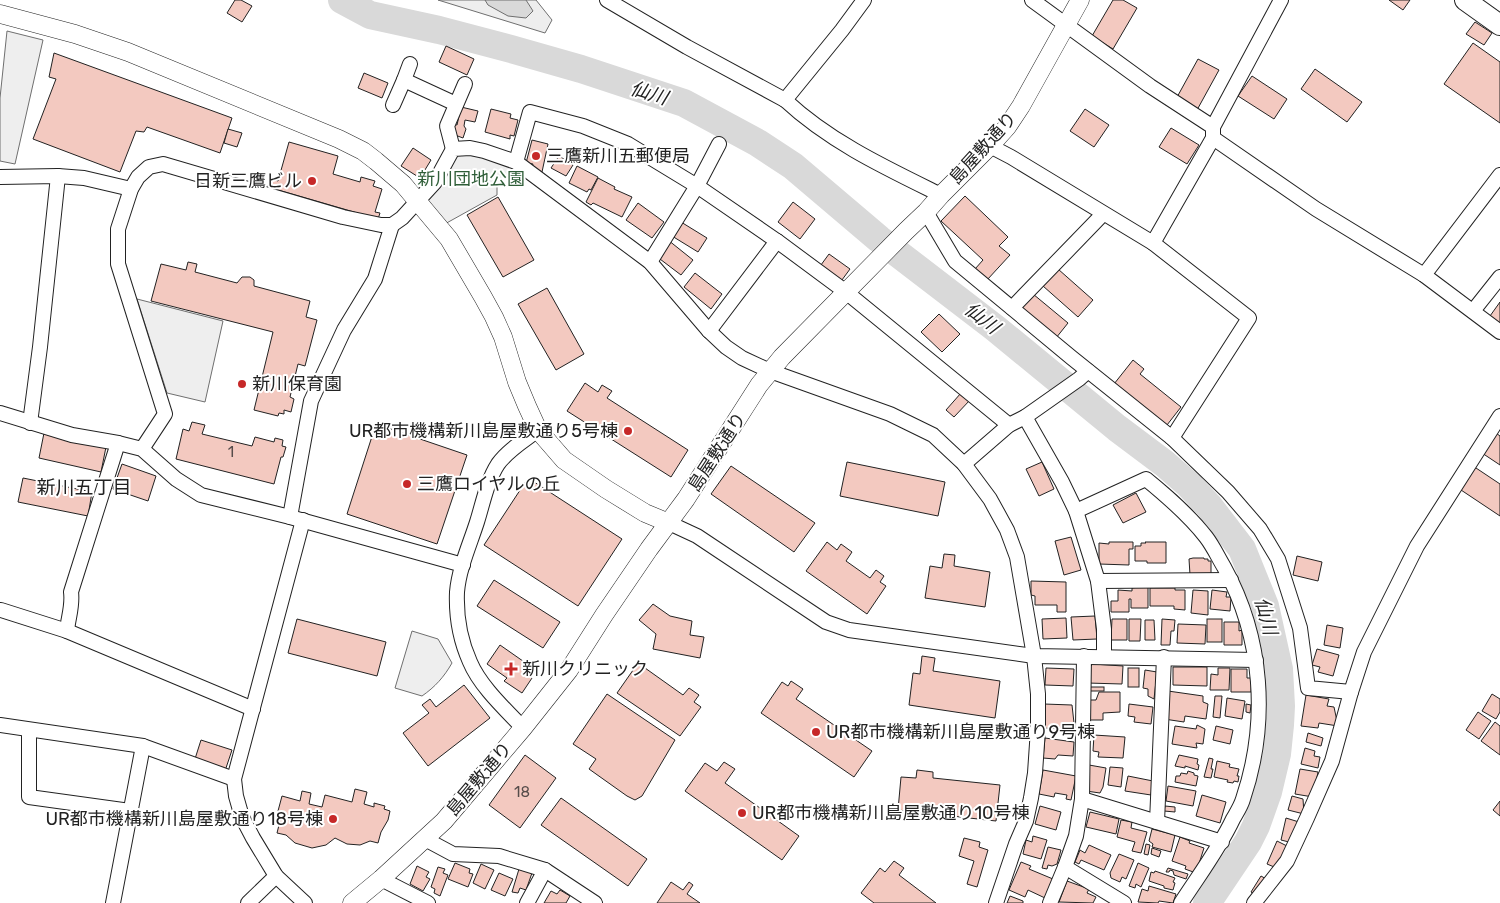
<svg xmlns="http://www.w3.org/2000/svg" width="1500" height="903" viewBox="0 0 1500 903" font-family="Rubik,'Noto Sans JP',sans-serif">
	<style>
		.green { fill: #eee; stroke: #6f6f6f }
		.water { fill: #d9d9d9; stroke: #6f6f6f }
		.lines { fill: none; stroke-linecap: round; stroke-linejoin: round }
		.river { stroke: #d9d9d9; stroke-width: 28 }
		.building { fill: #f3c9c0; stroke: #222 }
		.minor-casing { stroke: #222; stroke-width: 16 }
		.tertiary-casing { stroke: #222; stroke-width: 19 }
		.secondary-casing { stroke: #222; stroke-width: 22 }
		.minor { stroke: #fff; stroke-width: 14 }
		.tertiary { stroke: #fff; stroke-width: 18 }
		.secondary { stroke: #fff; stroke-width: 20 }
		.poi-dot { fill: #c62828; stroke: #fff; stroke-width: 2 }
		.labels { text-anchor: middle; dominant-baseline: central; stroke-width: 4; stroke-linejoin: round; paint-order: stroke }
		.number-label { font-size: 15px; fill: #564c4a }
		.street-label { font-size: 18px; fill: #222; stroke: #fff }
		.poi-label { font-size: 18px; fill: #222; stroke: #fff; text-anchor: start }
		.park-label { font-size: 18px; fill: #2f5e38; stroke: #fff }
		.water-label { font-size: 19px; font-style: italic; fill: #222; stroke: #fff }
		.neighbourhood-label { font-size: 19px; fill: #222; stroke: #fff }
	</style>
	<rect width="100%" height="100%" fill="#fff"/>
	<g class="green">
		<polygon points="438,0 536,0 552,20 545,33"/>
		<polygon points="7,31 43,40 15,164 0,161 0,98"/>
		<polygon points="458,151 470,151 514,168 497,186 497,195 443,225 424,201"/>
		<polygon points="137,299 223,321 205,402 167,393"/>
		<path d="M 412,631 L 438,639 L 452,663 C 444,677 435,687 422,696 L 395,688 Z"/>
	</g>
	<polygon class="water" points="485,0 526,0 533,11 526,18 508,16 488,5"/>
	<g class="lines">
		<polyline class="river" points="342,0 370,15 439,30 511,49 581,69 684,103 758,143 793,166 879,239 995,328 1117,428 1165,464 1189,485 1209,506 1242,549 1265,606 1279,669 1281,706 1280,725 1277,754 1268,792 1256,826 1248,842 1207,903"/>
	</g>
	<g class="building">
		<polygon points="235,0 241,0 252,6 242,22 227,13"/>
		<polygon points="1113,0 1123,0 1137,8 1113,49 1092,36"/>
		<polygon points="1389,0 1410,0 1403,10"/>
		<polygon points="1475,22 1492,33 1484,45 1466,34"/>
		<polygon points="1473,43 1500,62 1500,123 1444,84"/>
		<polygon points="446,46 474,59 467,75 439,62"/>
		<polygon points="54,53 232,118 220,153 147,127 144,132 136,131 120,172 33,139 56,79 49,77"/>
		<polygon points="1198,59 1219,70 1197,110 1176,99"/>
		<polygon points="1315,69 1362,102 1347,122 1301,89"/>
		<polygon points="364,73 388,83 382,98 358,88"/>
		<polygon points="1252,76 1287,99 1274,119 1238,96"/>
		<polygon points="461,107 478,111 475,122 465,120 464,126 466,129 463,138 455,135 453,124 457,125"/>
		<polygon points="491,109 511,114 510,118 518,120 514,136 510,135 510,139 485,132"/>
		<polygon points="1085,109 1109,125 1094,147 1070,131"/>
		<polygon points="1171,128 1199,145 1187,164 1159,147"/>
		<polygon points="228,129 242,133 237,147 224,143"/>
		<polygon points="532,140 548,144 542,172 532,167 533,164 526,163"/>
		<polygon points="289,142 338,156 333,174 360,182 361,177 375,181 373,186 382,189 375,212 380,213 378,219 268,187 270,178 278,181"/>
		<polygon points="413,148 431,160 420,178 401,166"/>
		<polygon points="559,156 573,165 566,176 551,168"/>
		<polygon points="577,166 598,177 591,190 589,189 587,192 569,183"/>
		<polygon points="598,178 615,187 614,189 632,197 622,217 593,203 591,205 586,202"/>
		<polygon points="965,196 1008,237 999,246 1010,255 987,280 975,269 983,260 941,221"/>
		<polygon points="498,197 534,260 503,277 467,215"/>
		<polygon points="793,202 815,219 800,239 778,222"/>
		<polygon points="638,203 664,222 652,238 626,220"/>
		<polygon points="681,222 707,238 698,252 672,236"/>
		<polygon points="668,240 693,260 681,275 656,256"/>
		<polygon points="829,254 850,269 839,284 818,269"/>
		<polygon points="188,262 197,264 195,272 237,283 242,277 250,277 254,280 254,286 310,301 306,317 317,320 305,366 298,364 290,397 294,399 291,412 284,410 284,414 279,413 278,416 254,410 273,332 151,301 161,264 186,270"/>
		<polygon points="1058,269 1093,300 1078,317 1043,286"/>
		<polygon points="695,273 722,294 711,309 684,287"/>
		<polygon points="547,288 584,354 556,370 518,304"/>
		<polygon points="1033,294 1068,323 1056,338 1020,309"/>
		<polygon points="1500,302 1500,324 1490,316"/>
		<polygon points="939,314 960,334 942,352 921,332"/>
		<polygon points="1133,360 1144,369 1140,374 1181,407 1167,425 1114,384"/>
		<polygon points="585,383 598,392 602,385 612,391 607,398 688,450 671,477 567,411"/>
		<polygon points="961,393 970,400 954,417 946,410"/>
		<polygon points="192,422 205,425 202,434 252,446 255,437 274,442 275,438 283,440 282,446 286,447 283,457 281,457 274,484 176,459 183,429 189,431"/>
		<polygon points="376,424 467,455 437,544 347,514"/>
		<polygon points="44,433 106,447 101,472 39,458"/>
		<polygon points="1496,433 1500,436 1500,465 1482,453"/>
		<polygon points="847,462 945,482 938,516 840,496"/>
		<polygon points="1042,462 1054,489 1039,496 1026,469"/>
		<polygon points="122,464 156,476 148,501 113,489"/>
		<polygon points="731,466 815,523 794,552 711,494"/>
		<polygon points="1473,466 1500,484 1500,516 1458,488"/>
		<polygon points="23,478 92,492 88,516 18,502"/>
		<polygon points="528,478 622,539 578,606 484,545"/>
		<polygon points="1136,493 1146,512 1123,523 1113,505"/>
		<polygon points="1071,537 1081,570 1064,575 1055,541"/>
		<polygon points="827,542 837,550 841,544 852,552 846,561 870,578 876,570 884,576 880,582 886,586 867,614 806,571"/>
		<polygon points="1109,542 1133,542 1133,549 1129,549 1129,565 1099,564 1099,543 1109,544"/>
		<polygon points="1145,542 1166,542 1166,563 1147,563 1147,561 1135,561 1135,546 1141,546 1141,543 1146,543"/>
		<polygon points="944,554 955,555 954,566 990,572 985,607 925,598 930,566 942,568"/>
		<polygon points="1297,556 1322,562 1318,581 1293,575"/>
		<polygon points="1193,558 1204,558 1204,559 1208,559 1208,561 1211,561 1211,575 1190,575 1189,559"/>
		<polygon points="494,580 560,622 543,648 477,606"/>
		<polygon points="1031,581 1066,582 1066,612 1057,612 1057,605 1035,605 1035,596 1031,595"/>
		<polygon points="1138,587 1148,587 1148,608 1131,608 1131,599 1129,599 1129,612 1111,612 1111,601 1118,601 1118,590 1132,591 1132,588"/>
		<polygon points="1150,588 1175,588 1175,590 1185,590 1185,610 1174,609 1174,606 1150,606"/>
		<polygon points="1193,590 1208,591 1208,615 1191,613"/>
		<polygon points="1212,590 1227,592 1226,597 1231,597 1230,611 1210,609"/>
		<polygon points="653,604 670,616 692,621 690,635 704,637 700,658 653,649 656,634 639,620"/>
		<polygon points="1095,616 1097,639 1073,640 1071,617"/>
		<polygon points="1066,618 1067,638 1043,639 1042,619"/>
		<polygon points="297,619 386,642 377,676 288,653"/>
		<polygon points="1112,619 1127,619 1127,640 1111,640"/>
		<polygon points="1129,619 1141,619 1140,641 1129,641"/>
		<polygon points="1162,619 1175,620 1174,631 1171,631 1170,645 1161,645"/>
		<rect x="1207" y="619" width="15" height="23"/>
		<polygon points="1145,620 1154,620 1155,640 1145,640"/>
		<polygon points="1224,622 1239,622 1239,631 1242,630 1242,645 1224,645"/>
		<polygon points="1178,624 1206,625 1205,644 1177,643"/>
		<polygon points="1327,625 1343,628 1340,648 1324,645"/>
		<polygon points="500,645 530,666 525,673 532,678 522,693 504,681 507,678 487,664"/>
		<polygon points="1317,649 1339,655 1333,676 1318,672 1320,667 1312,665"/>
		<polygon points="922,656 935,658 933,671 1000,681 995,718 909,705 913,673 920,674"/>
		<polygon points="638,663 683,695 689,688 699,695 694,702 701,707 680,736 617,693"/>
		<polygon points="1093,664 1123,666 1122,684 1087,683 1088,669"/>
		<polygon points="1173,667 1207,667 1207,686 1173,685"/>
		<polygon points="1046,668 1074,669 1073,686 1045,685"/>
		<rect x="1128" y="668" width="11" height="19"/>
		<polygon points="1218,668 1230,668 1229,690 1210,690 1211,674 1218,675"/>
		<polygon points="1231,669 1247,669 1247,678 1252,678 1251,692 1231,692"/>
		<polygon points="1145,670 1157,672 1154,699 1148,696 1148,689 1143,688"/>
		<polygon points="791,681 803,689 796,699 872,751 854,777 761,713 782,682 788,686"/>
		<polygon points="464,685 490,718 428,766 403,733 429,713 422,705 430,699 436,707"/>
		<rect x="1089" y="687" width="15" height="4"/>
		<polygon points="1168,691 1203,696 1203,702 1208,704 1206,719 1185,716 1184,722 1164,719"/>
		<polygon points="1099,692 1120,692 1120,712 1103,713 1103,720 1088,720 1087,700 1096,700"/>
		<polygon points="607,694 675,740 642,796 635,800 627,796 589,769 596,759 573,744"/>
		<polygon points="1492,694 1500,699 1500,712 1496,719 1482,711"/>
		<polygon points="1306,695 1329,699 1327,706 1334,707 1338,726 1319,723 1318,728 1301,726"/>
		<polygon points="1215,696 1222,696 1220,718 1213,717"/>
		<polygon points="1227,698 1245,701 1242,719 1225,716"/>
		<polygon points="1044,704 1072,705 1074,723 1063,723 1062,729 1044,728"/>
		<polygon points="1129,704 1153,707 1151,724 1134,722 1135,717 1128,716"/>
		<polygon points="1246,704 1251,705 1250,713 1246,712"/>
		<polygon points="1478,712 1491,721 1479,739 1466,730"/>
		<polygon points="1495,722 1500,726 1500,755 1481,741"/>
		<polygon points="1197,725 1205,729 1203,744 1196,743 1197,748 1172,744 1175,726 1196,729"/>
		<polygon points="1216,726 1233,730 1230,744 1213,740"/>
		<polygon points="1308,733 1323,738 1321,746 1306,742"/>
		<polygon points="1094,735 1125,737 1123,758 1098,757 1099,752 1093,751"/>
		<polygon points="1045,738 1074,742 1073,756 1058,755 1055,759 1043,758"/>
		<polygon points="201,740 232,750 225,771 194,762"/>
		<polygon points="1305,748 1315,751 1314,756 1320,757 1318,768 1301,764"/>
		<polygon points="525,755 556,778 520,828 489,805"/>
		<polygon points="1179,755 1198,759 1197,764 1199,765 1198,770 1185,766 1185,768 1175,766"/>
		<polygon points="1209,758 1213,759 1211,769 1213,769 1211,778 1204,777"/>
		<polygon points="1217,761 1230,764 1229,767 1239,769 1237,776 1239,776 1238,782 1234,781 1233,783 1227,782 1228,780 1214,777"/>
		<polygon points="724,762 735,769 725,783 799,836 782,860 685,791 705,763 717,771"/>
		<polygon points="1089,765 1106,768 1103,787 1100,793 1086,791"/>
		<polygon points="1110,767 1123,768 1121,787 1108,785"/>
		<polygon points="1300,769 1318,772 1313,797 1295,794"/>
		<polygon points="917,770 933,772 933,778 1000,785 996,821 898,810 901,777 916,778"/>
		<polygon points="1043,770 1076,776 1071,800 1066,799 1067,795 1055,793 1054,797 1039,794"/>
		<polygon points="1188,771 1194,773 1194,775 1198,776 1196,786 1175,782 1176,776 1180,776 1181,773 1187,774"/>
		<polygon points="1128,776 1153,781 1151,795 1125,791"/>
		<polygon points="1168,786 1196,791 1193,806 1166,801"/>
		<polygon points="355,789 367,792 364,804 374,807 374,803 385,806 384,809 390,811 388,820 381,832 378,843 370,841 360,845 347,844 335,838 326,845 312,848 295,843 286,835 277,833 280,821 278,817 278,811 282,796 300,801 302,791 311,793 309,804 322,807 325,795 352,802"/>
		<polygon points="1202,795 1226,802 1220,823 1196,816"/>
		<polygon points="1292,796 1303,799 1304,814 1288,810"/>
		<polygon points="561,798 647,859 628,886 541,825"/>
		<polygon points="1500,801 1500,816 1493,810"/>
		<polygon points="1040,806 1061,812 1056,830 1035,824"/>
		<polygon points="1165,806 1175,807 1175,812 1164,811"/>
		<polygon points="1090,812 1119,819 1116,834 1086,827"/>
		<polygon points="1286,818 1299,822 1293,843 1281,840"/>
		<polygon points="1121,820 1132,822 1131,828 1147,832 1141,853 1132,851 1135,842 1117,837"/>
		<polygon points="1152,829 1175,835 1171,852 1152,847 1153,844 1149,841"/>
		<polygon points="1033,836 1047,840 1041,859 1023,854 1026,840 1032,842"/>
		<polygon points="1180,837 1190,841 1189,843 1204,848 1196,873 1185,869 1186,866 1172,861"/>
		<polygon points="964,838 980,842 979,847 988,850 977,887 967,884 974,861 959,856"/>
		<polygon points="1277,841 1289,847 1279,869 1267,864"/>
		<polygon points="1146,844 1150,845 1148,855 1144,854"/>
		<polygon points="1089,845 1111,855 1104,870 1081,860 1079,864 1075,862 1080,850 1085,853"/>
		<polygon points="1048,847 1061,850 1057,864 1052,866 1048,865 1047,869 1042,868"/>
		<polygon points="1152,848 1161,851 1159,857 1151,854"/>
		<polygon points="1119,854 1134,860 1126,879 1122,877 1120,882 1111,878 1110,873"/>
		<polygon points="894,861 904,868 899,875 936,903 874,903 861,893 880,868 885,872"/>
		<polygon points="1021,862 1031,866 1029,869 1053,879 1045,898 1028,890 1025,897 1009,890"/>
		<polygon points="455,863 470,869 469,873 473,874 468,887 448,879"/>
		<polygon points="1138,863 1149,868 1141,887 1136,884 1135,888 1129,886"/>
		<polygon points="481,864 494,870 485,889 473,883"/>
		<polygon points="417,866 429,872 426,877 430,879 423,891 410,884"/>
		<polygon points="438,867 445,869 443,873 448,875 440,896 434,893 435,889 431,887"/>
		<polygon points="1168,868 1188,874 1186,879 1174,875 1173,871 1170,870 1169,872 1166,872"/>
		<polygon points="519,869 532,873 526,890 520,888 518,893 512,892"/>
		<polygon points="1155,871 1175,878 1173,882 1175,883 1173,890 1164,888 1164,886 1149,881 1151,872 1154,873"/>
		<polygon points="499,873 513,879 505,896 491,890"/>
		<polygon points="1261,876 1268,880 1258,897 1251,892"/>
		<polygon points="1067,881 1089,889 1087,893 1096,897 1093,903 1059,902"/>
		<polygon points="671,882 683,890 689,882 693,885 687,894 700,903 657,903"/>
		<polygon points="1149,886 1176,894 1173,903 1159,901 1158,903 1138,902 1142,889 1148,891"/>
		<polygon points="560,890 570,896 566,903 544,903 551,891 557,894"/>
		<polygon points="1010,896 1023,901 1023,903 1007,903"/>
	</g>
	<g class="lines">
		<defs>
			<g id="minor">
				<path d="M 607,0 L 687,47 L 785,100 C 830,142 886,168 941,195"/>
				<polyline points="1032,0 1150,86 1213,127"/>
				<polyline points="404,80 410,64"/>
				<polyline points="785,100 842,30 864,0"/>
				<polyline points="393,105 404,80 456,104"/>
				<polyline points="1213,138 1316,209 1424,275 1500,332"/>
				<polyline points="990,146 1011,157 1153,243 1213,138 1213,127 1281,0"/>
				<polyline points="453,149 447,126 465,84"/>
				<polyline points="516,162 530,112 583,126 628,144 697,186 777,241 846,292 1009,425"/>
				<polyline points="0,177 58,176 84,178 131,189"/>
				<polyline points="926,212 955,261 1072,358 1172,438 1228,492 1260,529 1278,559 1300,628 1308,688 1351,692 1364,652 1417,546 1500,416"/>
				<polyline points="1153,243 1249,318 1172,438"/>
				<polyline points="650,262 697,186 719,144"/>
				<polyline points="1424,275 1500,175"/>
				<polyline points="1012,308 1103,214"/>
				<polyline points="1473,311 1500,277"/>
				<polyline points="709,331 777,241"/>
				<polyline points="0,413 72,435 118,443 142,449 176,479 201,495 290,517 463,565"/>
				<polyline points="1025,417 1062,482 1076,511 1098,581 1104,629 1104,656"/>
				<polyline points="30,423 40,347 58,176"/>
				<polyline points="142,449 165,414 118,264 118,229 131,189 138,177 149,167 163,164 343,217 381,225 392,225 402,218 435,182 453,149 470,148 484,151 516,162 650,262 709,331 726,347 742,358 770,371 890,414 933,435 964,464 990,499 1007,530 1017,557 1034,656 1038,694 1038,729 1035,773 1031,798 1026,821 1016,844 996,903"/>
				<polyline points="964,464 1009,425 1025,417 1079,379 1088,371"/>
				<path d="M 1076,511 L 1146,479 C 1168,497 1189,515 1206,537 C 1213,546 1218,557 1224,567 C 1263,638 1269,722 1243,799 C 1241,806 1237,812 1233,819 C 1219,849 1199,875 1181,903"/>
				<polyline points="290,517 311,401 344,330 375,279 392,225"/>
				<polyline points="303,520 234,779 236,796 242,817 253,838 276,876 305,903"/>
				<polyline points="669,523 697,536 826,622 849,630 1034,656 1256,660"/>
				<polyline points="1098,581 1231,580"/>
				<polyline points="1,610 67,631 253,709"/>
				<path d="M 67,631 C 68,618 73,606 71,592 L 118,443"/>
				<polyline points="0,725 143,746 234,779"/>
				<path d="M 523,728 C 505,709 480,686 470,662 C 460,640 456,616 457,592 C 459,568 470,544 477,522 C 483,503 487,481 498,464 C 508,450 525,440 538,430"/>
				<polyline points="29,730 29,797 130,811"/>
				<polyline points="1082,799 1222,842"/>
				<polyline points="1157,822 1164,657"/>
				<polyline points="425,839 453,854 499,856 545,870 595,903"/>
				<polyline points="1065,867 1124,903"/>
				<polyline points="381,879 428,903"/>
				<polyline points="113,903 143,746"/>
				<polyline points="248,903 276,876"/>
				<polyline points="527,903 545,870"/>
				<polyline points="1050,903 1065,867 1076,836 1082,799 1084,656"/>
				<polyline points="1254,903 1287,861 1307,818 1332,761 1351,692"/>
			</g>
			<g id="tertiary">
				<polyline points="0,14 75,34 128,52 339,139 363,151 376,161 403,184 449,239 483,297 494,317 503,337 517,382 527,406 538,430 564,460 606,489 645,513 669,523"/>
				<polyline points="352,903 381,879 444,821 523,728 569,670 604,615 649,549 686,499 759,385 782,357 906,231 926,212 941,195 990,146 1007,127 1021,106 1080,0"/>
			</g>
			<polyline id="secondary" points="1465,0 1500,25"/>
		</defs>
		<use href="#minor" class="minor-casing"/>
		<use href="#tertiary" class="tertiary-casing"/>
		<use href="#secondary" class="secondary-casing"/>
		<use href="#minor" class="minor"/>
		<use href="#tertiary" class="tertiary"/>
		<use href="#secondary" class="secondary"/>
	</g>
	<g class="poi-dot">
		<circle cx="536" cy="156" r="5"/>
		<circle cx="312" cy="181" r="5"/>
		<circle cx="242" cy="384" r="5"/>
		<circle cx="628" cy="431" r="5"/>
		<circle cx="407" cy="484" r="5"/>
		<path d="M508.5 661.5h5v5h5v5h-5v5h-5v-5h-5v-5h5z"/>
		<circle cx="816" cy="732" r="5"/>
		<circle cx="742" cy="813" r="5"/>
		<circle cx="333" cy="819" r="5"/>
	</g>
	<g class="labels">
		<g class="number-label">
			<text x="231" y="452">1</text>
			<text x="522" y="792">18</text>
		</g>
		<g class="street-label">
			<text transform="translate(983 148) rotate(-48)">島屋敷通り</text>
			<text transform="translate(717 452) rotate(-57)">島屋敷通り</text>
			<text transform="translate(479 779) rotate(-50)">島屋敷通り</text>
		</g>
		<g class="poi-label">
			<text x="546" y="156">三鷹新川五郵便局</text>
			<text x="302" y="181" text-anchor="end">日新三鷹ビル</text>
			<text x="252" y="384">新川保育園</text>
			<text x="618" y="431" text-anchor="end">UR都市機構新川島屋敷通り5号棟</text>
			<text x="417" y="484">三鷹ロイヤルの丘</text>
			<text x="522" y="669">新川クリニック</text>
			<text x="826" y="732">UR都市機構新川島屋敷通り9号棟</text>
			<text x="752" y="813">UR都市機構新川島屋敷通り10号棟</text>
			<text x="323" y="819" text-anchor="end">UR都市機構新川島屋敷通り18号棟</text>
		</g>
		<g class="park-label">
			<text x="471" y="179">新川団地公園</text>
		</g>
		<g class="water-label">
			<text transform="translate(649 93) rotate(17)">仙川</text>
			<text transform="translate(982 318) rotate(38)">仙川</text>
			<text transform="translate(1266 616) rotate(75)">仙川</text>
		</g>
		<g class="neighbourhood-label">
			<text x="84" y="487">新川五丁目</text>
		</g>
	</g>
</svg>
